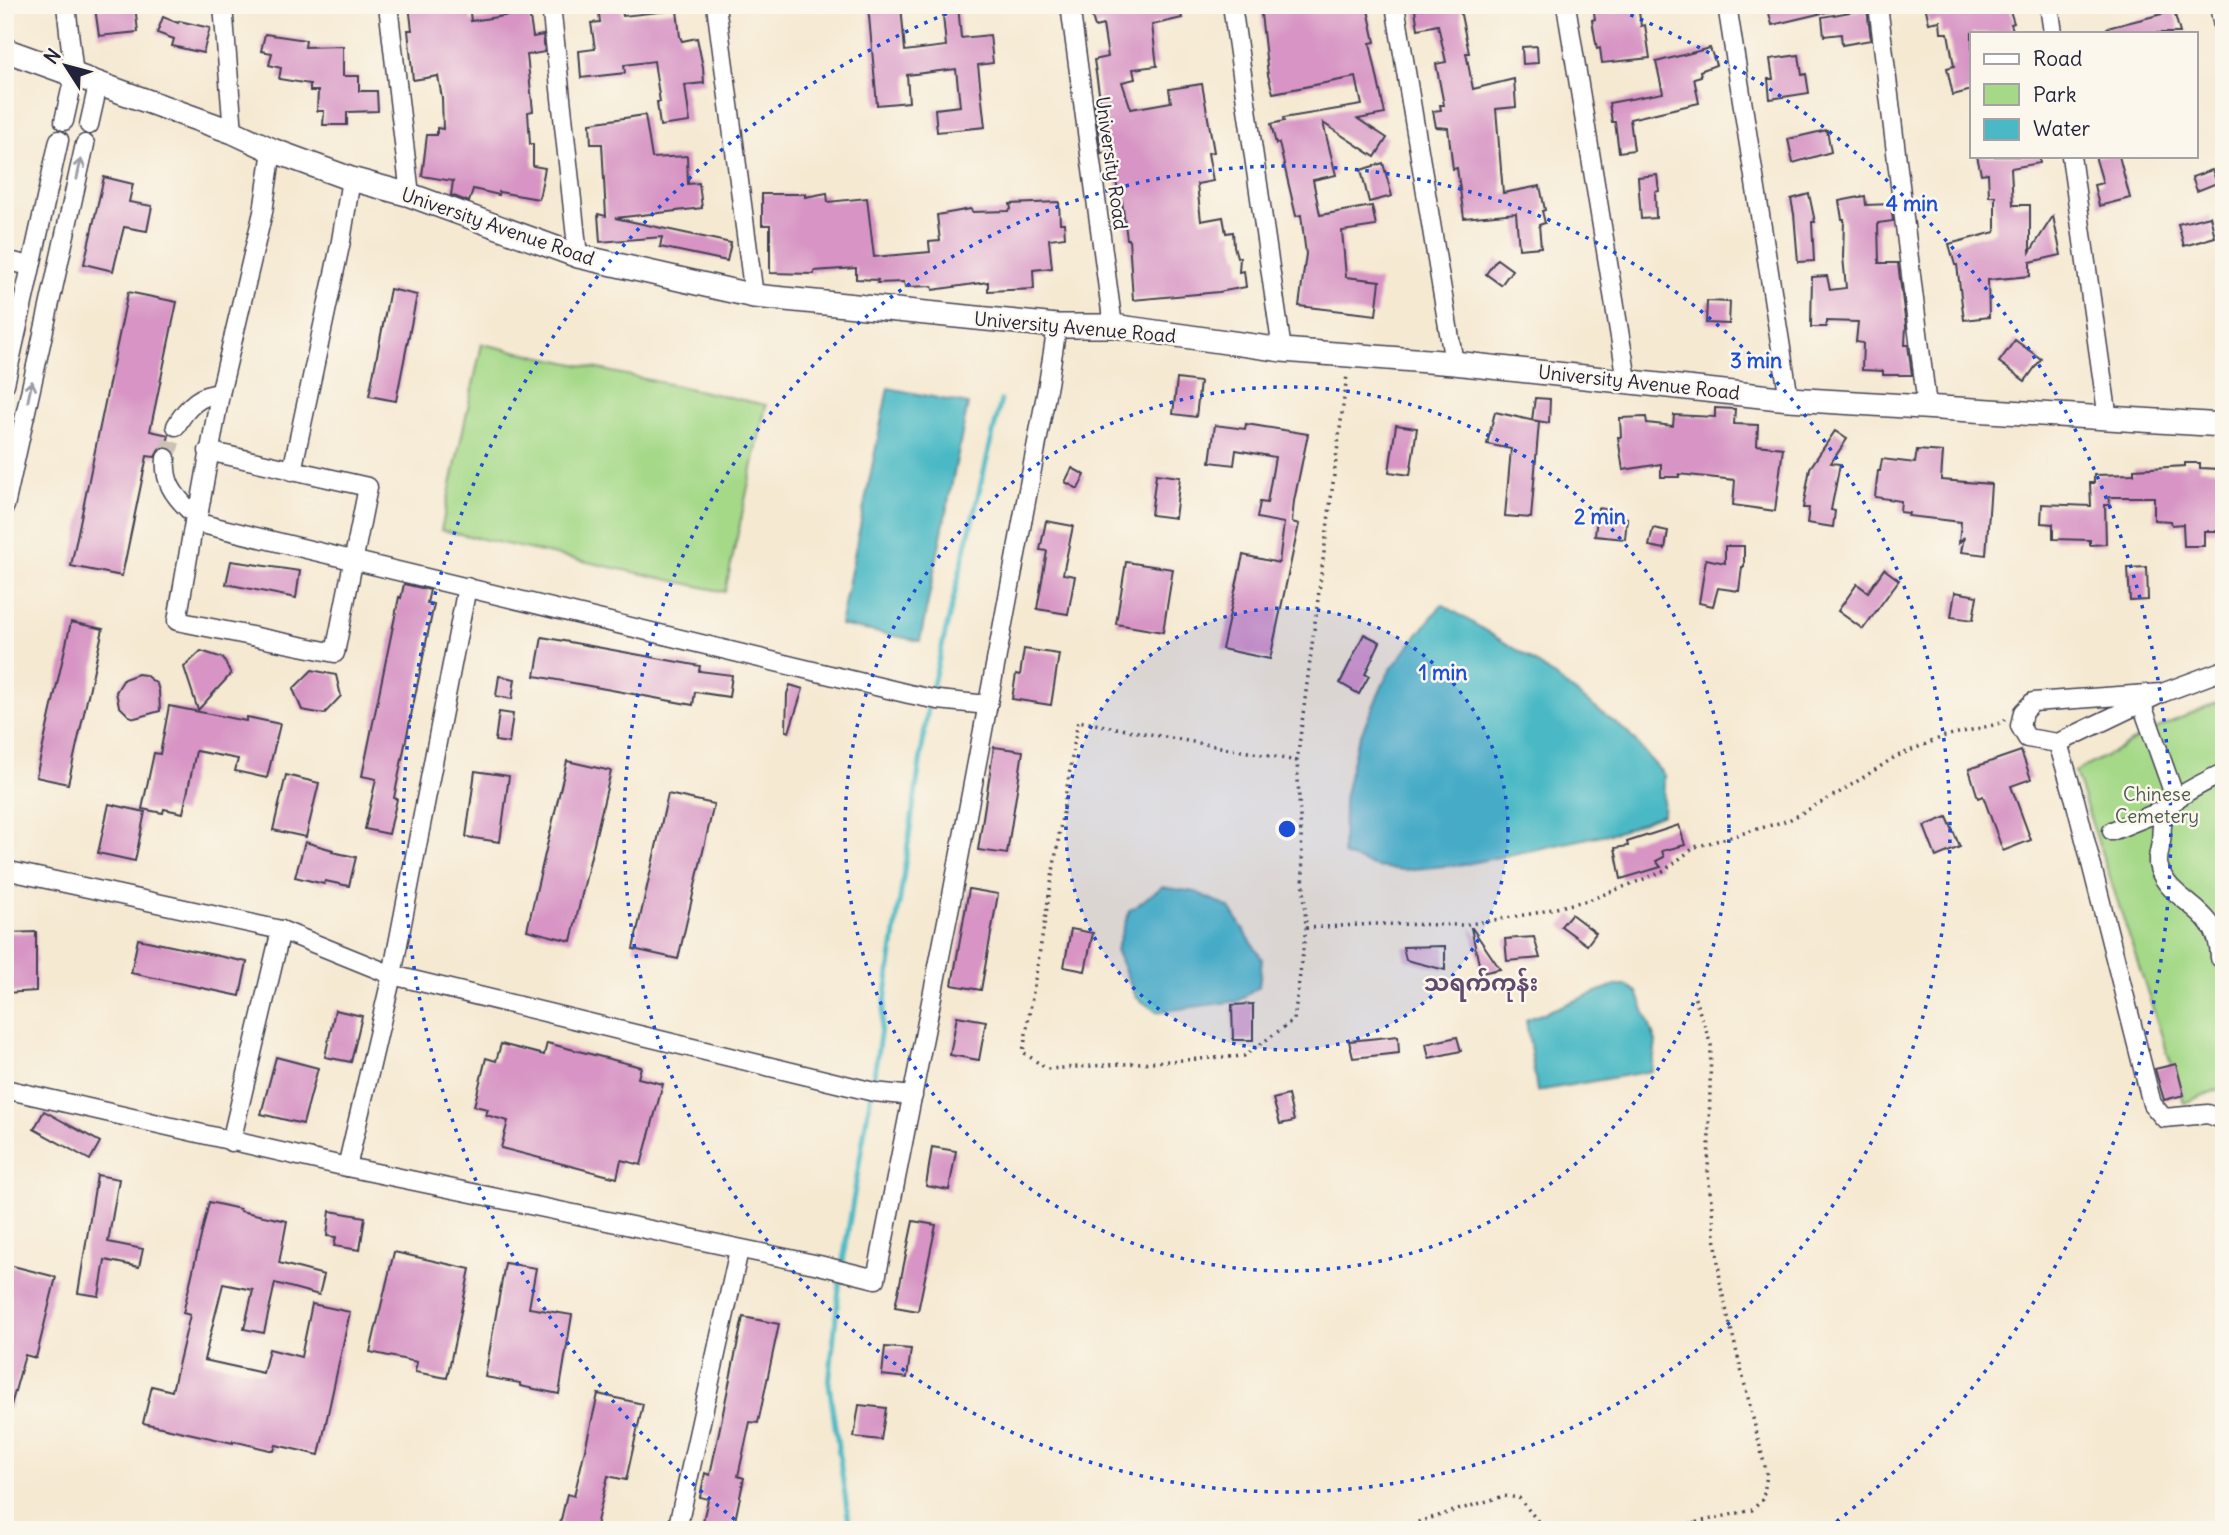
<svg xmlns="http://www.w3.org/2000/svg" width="2229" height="1535" viewBox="0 0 2229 1535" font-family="Delius,'Noto Sans Myanmar',sans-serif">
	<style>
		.green { fill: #a5d988; stroke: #647e62; stroke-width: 2 }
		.water { fill: #4bb9c5; stroke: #366e80; stroke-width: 2 }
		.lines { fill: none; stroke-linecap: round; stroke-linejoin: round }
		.stream { stroke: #4bb9c5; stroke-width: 5 }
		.building { fill: #d794c4 }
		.minor-tunnel { stroke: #cbc1b4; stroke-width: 18; stroke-dasharray: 18 9; stroke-linecap: butt }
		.minor-casing { stroke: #424052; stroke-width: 21 }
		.major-casing { stroke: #424052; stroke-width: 26 }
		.path { stroke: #424052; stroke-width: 3.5; stroke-dasharray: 2 5; stroke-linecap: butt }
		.minor { stroke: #fff; stroke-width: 18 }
		.major { stroke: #fff; stroke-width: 23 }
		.oneway { stroke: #9c9ca7 }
		.ring { fill: none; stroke: #1d4ed8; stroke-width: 3.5; stroke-dasharray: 3.5 7 }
		.labels { text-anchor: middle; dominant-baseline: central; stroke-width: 5; stroke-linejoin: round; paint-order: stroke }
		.street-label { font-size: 19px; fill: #22223b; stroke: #fbf7ec }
		.park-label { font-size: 19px; fill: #495952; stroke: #fbf7ec }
		.quarter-label { font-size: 23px; font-weight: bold; fill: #614a6b; stroke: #fbf7ec }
		.centre { fill: #1d4ed8; stroke: #fbf7ec; stroke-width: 3.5 }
		.ring-label { font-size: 21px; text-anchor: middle; font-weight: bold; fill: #1d4ed8; stroke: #fbf7ec; stroke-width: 5; stroke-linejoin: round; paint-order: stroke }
	</style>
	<rect width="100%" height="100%" fill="#fbf7ec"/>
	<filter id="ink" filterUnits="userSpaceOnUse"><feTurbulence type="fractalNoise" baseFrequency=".0143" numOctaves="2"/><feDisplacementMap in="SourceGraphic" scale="14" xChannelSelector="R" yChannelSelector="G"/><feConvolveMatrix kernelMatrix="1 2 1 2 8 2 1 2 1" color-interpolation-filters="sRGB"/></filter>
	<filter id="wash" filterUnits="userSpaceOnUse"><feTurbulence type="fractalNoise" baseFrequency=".00686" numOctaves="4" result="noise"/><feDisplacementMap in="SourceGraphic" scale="28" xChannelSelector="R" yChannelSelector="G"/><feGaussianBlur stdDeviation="1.57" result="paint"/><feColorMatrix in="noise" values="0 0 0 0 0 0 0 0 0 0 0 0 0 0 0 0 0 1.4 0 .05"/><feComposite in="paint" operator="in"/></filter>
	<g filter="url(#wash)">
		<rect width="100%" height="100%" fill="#f5e9d2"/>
		<g class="green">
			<polygon points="482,344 766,405 725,592 441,530"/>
			<polygon points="2224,700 2224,1087 2184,1103 2075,772 2166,724"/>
		</g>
		<g class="water">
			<polygon points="888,388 968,404 920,641 840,625"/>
			<polygon points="1442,604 1527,656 1627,732 1664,775 1663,814 1621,831 1467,864 1404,870 1376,867 1343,855 1344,799 1356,745 1388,673"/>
			<polygon points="1162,887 1196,892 1230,908 1262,959 1259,987 1238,1001 1157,1012 1136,997 1116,950 1129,911"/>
			<polygon points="1612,986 1628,986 1637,992 1656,1042 1652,1071 1537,1091 1526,1020"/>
		</g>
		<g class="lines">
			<polyline class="stream" points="850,1530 829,1384 840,1279 876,1062 929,701 1001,400"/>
		</g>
		<g id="blocks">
			<g class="building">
				<polygon points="116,5 135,5 138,32 99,36 95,8"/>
				<polygon points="409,5 469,5 471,21 529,12 533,37 543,35 545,52 527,55 533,111 528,112 530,144 533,144 533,166 545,168 539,199 499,192 499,195 473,189 469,202 451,195 453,181 422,176 427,135 437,135 437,128 443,129 442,98 438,76 413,80 408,30 412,30"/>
				<polygon points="598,5 621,5 623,16 677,10 680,37 682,41 697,38 703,67 704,83 685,85 690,122 660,126 657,102 660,102 654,61 624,65 625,73 581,78 579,51 595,49 591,23 600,22"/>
				<polygon points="868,5 901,5 905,51 946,46 942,5 958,5 961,38 990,35 993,63 978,65 985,127 937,132 935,109 960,106 956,69 907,75 909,102 877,105"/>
				<polygon points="1089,5 1179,5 1182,18 1152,25 1157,66 1133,69 1135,79 1122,82 1131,109 1171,102 1169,89 1202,84 1214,152 1208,153 1213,181 1197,184 1201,221 1223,217 1226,233 1233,232 1234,246 1237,257 1240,257 1239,272 1244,271 1246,287 1219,292 1133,300 1129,239 1127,239 1122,201 1119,202 1116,178 1119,178 1114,152 1101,153 1094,100 1100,99 1094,60 1108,57 1103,25 1095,27"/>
				<polygon points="1260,5 1280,5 1281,11 1331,5 1367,5 1375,42 1370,43 1385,114 1358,119 1387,138 1375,157 1323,123 1336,175 1313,180 1320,215 1372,206 1376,226 1342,231 1346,277 1380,281 1376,315 1299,306 1306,254 1301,215 1296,216 1279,143 1276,144 1271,124 1284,121 1283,118 1362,105 1356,77 1273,93 1268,75"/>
				<polygon points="1428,5 1459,5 1469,53 1466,53 1473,89 1514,79 1516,107 1496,109 1503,193 1540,186 1545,210 1542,211 1545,223 1539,225 1541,247 1519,249 1516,213 1464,218 1457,168 1453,169 1448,128 1436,127 1433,111 1441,110 1440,105 1444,105 1436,64 1446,62 1438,25 1418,29 1415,10 1428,7"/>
				<polygon points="1593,5 1638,5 1641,26 1645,25 1650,58 1602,63 1600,48 1597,49 1592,20 1595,19"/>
				<polygon points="1785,5 1830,5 1831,11 1772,25 1768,9"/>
				<polygon points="1925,5 2008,5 2014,23 2011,24 2014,33 1972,33 1972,90 1953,95 1947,68 1954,66 1948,33 1941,33 1940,21 1929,23"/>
				<polygon points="1867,9 1871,40 1842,45 1841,34 1824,36 1822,17"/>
				<polygon points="2174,11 2180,33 2107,33 2107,28"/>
				<polygon points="163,17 178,23 179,21 210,28 203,53 172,46 174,39 157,33"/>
				<polygon points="265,34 306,40 305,47 343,46 343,76 359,76 359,91 377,91 378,111 347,112 347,125 323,125 324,111 317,111 318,91 310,91 310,84 279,79 281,68 269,65 272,53 261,51"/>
				<polygon points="1537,46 1538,63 1523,64 1522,47"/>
				<polygon points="1710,48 1716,65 1700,71 1701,76 1694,78 1699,103 1630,119 1634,150 1619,152 1615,122 1612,122 1609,103 1663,93 1656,62"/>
				<polygon points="1799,55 1802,75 1806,74 1809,93 1770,99 1768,79 1773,79 1770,59"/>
				<polygon points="645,115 652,158 687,156 688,184 699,183 702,208 615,218 731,243 727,261 660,247 662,237 600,242 598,214 606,216 602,144 591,144 590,123"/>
				<polygon points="1827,130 1831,152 1793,163 1788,139"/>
				<polygon points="1977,156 2039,156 2040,163 2011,168 2013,205 2030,205 2030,252 2053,216 2061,255 2030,262 2030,276 1988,280 1989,317 1964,320 1957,265 1955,265 1949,244 1995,232 1995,196 1989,196 1988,173 1981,174"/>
				<polygon points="2095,156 2119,156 2130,198 2099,206 2094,185 2103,183"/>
				<polygon points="1383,163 1392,196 1369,202 1361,170"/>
				<polygon points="2212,170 2217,183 2197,191 2192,177"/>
				<polygon points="1657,175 1659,191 1655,192 1656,218 1641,219 1638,177"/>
				<polygon points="104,177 133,184 129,202 152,206 147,231 124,227 113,271 84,264"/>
				<polygon points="827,193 828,202 867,198 874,257 930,252 929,242 940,241 937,215 971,209 972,212 1008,211 1011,209 1010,204 1059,202 1060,223 1064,223 1065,237 1049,239 1052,268 1033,270 1034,289 988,291 988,282 933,290 932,286 905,287 904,282 877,283 878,280 856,279 856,268 814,271 814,274 770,273 770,225 762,225 762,194 805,194 805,197"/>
				<polygon points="1809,194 1815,222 1812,222 1814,261 1798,262 1794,214 1791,199"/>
				<polygon points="1865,196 1866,205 1891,204 1893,221 1878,223 1879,263 1898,263 1906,326 1905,345 1908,345 1912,375 1883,375 1883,371 1862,370 1863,343 1856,342 1858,322 1826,321 1826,327 1811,327 1812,277 1827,276 1830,290 1846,288 1843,257 1844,219 1842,219 1839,201"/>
				<polygon points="2210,216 2215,237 2184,246 2178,224"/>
				<polygon points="1497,259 1512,270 1501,285 1486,274"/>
				<polygon points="390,289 417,295 396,401 369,396"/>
				<polygon points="128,292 177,302 150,431 169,435 166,447 160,448 155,457 147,456 122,576 71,566"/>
				<polygon points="1707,301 1730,302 1729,324 1706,323"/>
				<polygon points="2015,340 2041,359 2025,381 1999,362"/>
				<polygon points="1177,379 1200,382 1196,417 1173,414"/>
				<polygon points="1535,398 1550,399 1549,423 1532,420"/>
				<polygon points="1715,408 1735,409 1734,424 1758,425 1757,445 1783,448 1775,511 1733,505 1735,480 1679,474 1679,477 1661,477 1661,464 1623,470 1618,437 1621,437 1620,418 1646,417 1647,423 1673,426 1674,415 1715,417"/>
				<polygon points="1495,412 1539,422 1531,518 1505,516 1511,449 1487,444"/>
				<polygon points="1246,424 1308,434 1294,501 1292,522 1299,524 1270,659 1222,649 1243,555 1279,563 1284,523 1257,518 1260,502 1267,503 1275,457 1236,450 1234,465 1210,462 1215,425 1245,429"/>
				<polygon points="1396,425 1417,428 1410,475 1389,472"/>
				<polygon points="1835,431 1847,439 1831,463 1840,464 1831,510 1835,511 1833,527 1807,523 1809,508 1803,508 1810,468"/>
				<polygon points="1917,450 1943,452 1941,480 1991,484 1986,555 1961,552 1964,537 1959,543 1961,522 1908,516 1909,513 1900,512 1901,501 1875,497 1878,471 1880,471 1882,459 1915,463"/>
				<polygon points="2185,463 2200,463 2200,468 2220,469 2219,513 2224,513 2224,531 2204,531 2204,546 2184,546 2183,524 2172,525 2171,521 2154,520 2154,497 2109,497 2110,505 2105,505 2106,544 2090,545 2090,540 2053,539 2053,524 2041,523 2042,504 2091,506 2090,483 2094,483 2094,475 2134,474 2134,469 2185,466"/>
				<polygon points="1072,468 1085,475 1078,489 1065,482"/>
				<polygon points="1156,474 1180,477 1175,518 1151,515"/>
				<polygon points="1598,508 1613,510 1612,517 1627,518 1625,539 1595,536"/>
				<polygon points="1046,521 1073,526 1063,574 1075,576 1068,614 1037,609 1047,551 1040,550"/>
				<polygon points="1653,528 1668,531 1665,549 1649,546"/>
				<polygon points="1725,546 1744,546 1744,567 1742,567 1739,591 1718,588 1713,606 1699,603 1706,559 1725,563"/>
				<polygon points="231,561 300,571 296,598 226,584"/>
				<polygon points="1126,562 1173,569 1163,632 1116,624"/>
				<polygon points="2147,567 2148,600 2130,601 2128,568"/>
				<polygon points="1884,569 1899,580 1863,629 1838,611 1857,584 1868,592"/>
				<polygon points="404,584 430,590 427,603 434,604 394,798 397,799 389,834 365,829 376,779 362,776 399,597 401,598"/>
				<polygon points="1955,592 1977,596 1973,620 1951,617"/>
				<polygon points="71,622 103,629 68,784 36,777"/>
				<polygon points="1364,634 1380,642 1365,674 1369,676 1359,694 1340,683"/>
				<polygon points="542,637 700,666 699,671 732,675 729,697 695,692 693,705 535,676"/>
				<polygon points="1024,649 1059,654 1051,705 1012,699 1016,674 1020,675"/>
				<polygon points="201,651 223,658 231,674 198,710 184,667"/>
				<polygon points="312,670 336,675 341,696 324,714 302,710 293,689"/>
				<polygon points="138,674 145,675 157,684 159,691 160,711 135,718 129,716 119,706 116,692 124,679"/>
				<polygon points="499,676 515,679 512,699 496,696"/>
				<polygon points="790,685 803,689 789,732 786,731 787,694"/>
				<polygon points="169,706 246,721 247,717 280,724 267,778 235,771 238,759 196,751 183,813 164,809 163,813 142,809 154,753 160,754"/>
				<polygon points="499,712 513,714 509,743 495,741"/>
				<polygon points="994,747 1023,751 1007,854 978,850"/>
				<polygon points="2021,751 2031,779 2011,786 2031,840 2003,851 1983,796 1978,798 1969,769"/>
				<polygon points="567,761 611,771 571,941 527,930"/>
				<polygon points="475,771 509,776 500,842 466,837"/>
				<polygon points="286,775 319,783 306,837 273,830"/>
				<polygon points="668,794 714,804 678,959 633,949"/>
				<polygon points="109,804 145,812 135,861 98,853"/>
				<polygon points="1947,817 1960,847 1936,857 1924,826"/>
				<polygon points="1679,825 1685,845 1662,851 1664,857 1656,861 1661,867 1621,879 1615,848 1628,846 1627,842"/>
				<polygon points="305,842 333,850 332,852 356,857 349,886 325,881 324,884 295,877"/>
				<polygon points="969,889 998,894 981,990 952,985"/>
				<polygon points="1571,914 1596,933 1587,945 1561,926"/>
				<polygon points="1471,928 1472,928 1500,969 1481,973"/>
				<polygon points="1071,929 1093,933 1085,971 1064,967"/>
				<polygon points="36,932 36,991 5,993 5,933"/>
				<polygon points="1534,937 1540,958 1507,961 1505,939"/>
				<polygon points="138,939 247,962 240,996 131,973"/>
				<polygon points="1445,946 1445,970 1406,960 1403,947"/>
				<polygon points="1253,1004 1253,1040 1233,1040 1232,1005"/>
				<polygon points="335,1010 362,1016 351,1062 325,1057"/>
				<polygon points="957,1016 986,1021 979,1060 950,1055"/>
				<polygon points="1398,1036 1399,1053 1353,1058 1349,1041"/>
				<polygon points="1457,1037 1461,1051 1429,1058 1426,1044"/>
				<polygon points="547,1043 641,1067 638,1078 663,1084 641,1165 621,1160 617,1178 501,1148 508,1121 486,1115 488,1109 474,1106 486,1058 496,1061 501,1044 544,1055"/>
				<polygon points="276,1057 318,1068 303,1124 261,1114"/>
				<polygon points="2176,1064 2184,1095 2164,1100 2155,1069"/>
				<polygon points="1288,1095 1294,1121 1280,1124 1273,1099"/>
				<polygon points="44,1111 100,1142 90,1160 34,1129"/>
				<polygon points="932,1147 956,1151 949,1190 926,1186"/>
				<polygon points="97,1175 119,1179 108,1242 143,1249 139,1267 105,1260 99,1296 78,1293"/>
				<polygon points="209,1202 240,1209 240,1211 287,1221 279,1263 324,1275 319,1295 275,1283 264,1333 244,1329 253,1290 223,1284 204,1360 263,1373 269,1349 301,1357 312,1304 350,1312 319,1455 276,1445 274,1451 233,1441 233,1443 143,1423 152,1386 172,1391 190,1315 183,1313"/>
				<polygon points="330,1211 365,1217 360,1250 334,1246 336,1237 327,1236"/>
				<polygon points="913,1221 936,1225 918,1311 895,1307"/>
				<polygon points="394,1252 470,1269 447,1378 415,1372 417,1362 370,1352"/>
				<polygon points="505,1263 536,1268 529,1308 572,1315 559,1394 520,1386 520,1383 485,1377"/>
				<polygon points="5,1264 56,1277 36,1358 25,1355 10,1409 5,1408"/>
				<polygon points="743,1317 779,1324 758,1423 750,1422 738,1476 744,1478 733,1530 701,1530 708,1499 700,1497 705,1473 710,1475"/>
				<polygon points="885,1347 911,1349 907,1378 882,1375"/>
				<polygon points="598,1394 643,1404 626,1480 608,1476 595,1530 584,1530 560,1524 567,1494 574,1496"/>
				<polygon points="859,1405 886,1408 881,1440 854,1437"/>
			</g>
		</g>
	</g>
	<g filter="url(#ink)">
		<use href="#blocks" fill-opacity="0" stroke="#424052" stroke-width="2"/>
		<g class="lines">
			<polyline class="minor-tunnel" points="166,458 176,426"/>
			<defs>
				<g id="minor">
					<polyline points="223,5 233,132"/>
					<polyline points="388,5 410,195"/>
					<polyline points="551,5 578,256"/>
					<polyline points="716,5 754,296"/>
					<polyline points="1070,5 1113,326"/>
					<polyline points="1232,5 1282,350"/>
					<polyline points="1395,5 1454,363"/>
					<polyline points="1566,5 1627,380"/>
					<polyline points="1727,5 1789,399"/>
					<polyline points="1878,5 1927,406"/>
					<polyline points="2049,5 2053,33"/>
					<polyline points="2219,5 2224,32"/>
					<polyline points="64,121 74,76 66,5"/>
					<polyline points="89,125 98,85"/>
					<polyline points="2071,156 2108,419"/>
					<polyline points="5,260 30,266"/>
					<polyline points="5,384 59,140"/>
					<path d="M 176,426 C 185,410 199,393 220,394"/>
					<polyline points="208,451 368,487 335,653 177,621 194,522 199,511 220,394 263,212 272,150"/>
					<path d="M 166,458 C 164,482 173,494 189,510 L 199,511"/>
					<polyline points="292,471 341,241 351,179"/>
					<polyline points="5,506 85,144"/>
					<polyline points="194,522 909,694 938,700 988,705"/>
					<polyline points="2162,693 2033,702 2023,712 2020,726 2027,738 2058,743 2162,693 2224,670"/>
					<polyline points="2141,702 2176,800"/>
					<polyline points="2058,743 2075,800 2152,1104 2164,1118 2208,1114 2224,1120"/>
					<polyline points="2112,831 2166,809"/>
					<polyline points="5,870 281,930 392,975 874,1092 913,1096"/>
					<path d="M 2220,958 C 2219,905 2172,906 2159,868 C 2156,860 2160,850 2161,842 C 2162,832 2161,819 2165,810 C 2173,796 2210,780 2224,772"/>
					<polyline points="5,1089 347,1167 819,1265 876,1279 950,906 1048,384 1057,326"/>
					<polyline points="231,1142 281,930"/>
					<polyline points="347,1167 392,975 467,587"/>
					<polyline points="677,1530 739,1250"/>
				</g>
				<polyline id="major" points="5,50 233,132 272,150 351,179 410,195 578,256 754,296 1057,326 1113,326 1282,350 1454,363 1789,399 2224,425"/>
			</defs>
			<use href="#minor" class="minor-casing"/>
			<use href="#major" class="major-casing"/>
			<g class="path">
				<polyline points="1297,761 1078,721 1023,1052 1047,1069 1244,1056 1294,1020 1306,928 1297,761 1347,375"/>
				<polyline points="1306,928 1375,924 1464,925 1536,913 1592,899 1662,872 1695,847 1789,820 1842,791 1895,757 1945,736 1998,724 2005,720"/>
				<polyline points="1391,1530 1504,1496 1519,1498 1545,1530"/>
				<polyline points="1662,1530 1752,1510 1763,1499 1767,1475 1721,1288 1708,1174 1711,1045 1694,996"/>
				<polyline points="1691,1530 1696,1522"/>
			</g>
			<use href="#minor" class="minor"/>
			<use href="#major" class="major"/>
		</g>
		<defs><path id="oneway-shaft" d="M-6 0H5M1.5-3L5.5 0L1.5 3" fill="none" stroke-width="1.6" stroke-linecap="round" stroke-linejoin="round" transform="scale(1.75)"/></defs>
		<g class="oneway">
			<use href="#oneway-shaft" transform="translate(79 169) rotate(-78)"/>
			<use href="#oneway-shaft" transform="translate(30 391) rotate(-78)"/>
		</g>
	</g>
	<circle cx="1287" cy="829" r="221" fill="#1d4ed8" fill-opacity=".12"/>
	<g class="ring">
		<circle cx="1287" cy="829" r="221"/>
		<circle cx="1287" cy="829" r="442"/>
		<circle cx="1287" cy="829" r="663"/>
		<path d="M743 1526A884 884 0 0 1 963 7M1611 7A884 884 0 0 1 1831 1526"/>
	</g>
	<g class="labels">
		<g class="street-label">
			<text transform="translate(1112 163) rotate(82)">University Road</text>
			<text transform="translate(498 226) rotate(19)">University Avenue Road</text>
			<text transform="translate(1075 327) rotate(5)">University Avenue Road</text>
			<text transform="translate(1639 382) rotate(6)">University Avenue Road</text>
		</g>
		<g class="park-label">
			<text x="2157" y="794">Chinese<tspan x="2157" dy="22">Cemetery</tspan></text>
		</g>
		<g class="quarter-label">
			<text x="1481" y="982">သရက်ကုန်း</text>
		</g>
	</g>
	<circle cx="1287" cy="829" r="10" class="centre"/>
	<g class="ring-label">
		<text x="1912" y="211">4 min</text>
		<text x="1756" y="368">3 min</text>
		<text x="1600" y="524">2 min</text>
		<text x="1443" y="680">1 min</text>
	</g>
	<rect width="2229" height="1535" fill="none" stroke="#fbf7ec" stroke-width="28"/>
	<rect x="1970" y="32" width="228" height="126" fill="#fbf7ec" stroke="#a4a2a5" stroke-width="2"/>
	<rect x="1984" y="54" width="35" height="10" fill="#ffffff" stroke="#a4a2a5" stroke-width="2"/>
	<text x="2033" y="66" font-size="21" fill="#22223b">Road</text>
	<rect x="1984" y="84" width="35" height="21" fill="#a5d988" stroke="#a4a2a5" stroke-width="2"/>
	<text x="2033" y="102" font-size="21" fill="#22223b">Park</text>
	<rect x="1984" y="119" width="35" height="21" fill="#4bb9c5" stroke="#a4a2a5" stroke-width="2"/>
	<text x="2033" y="136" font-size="21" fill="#22223b">Water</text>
	<g transform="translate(66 66) rotate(306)" stroke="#fbf7ec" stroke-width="5" paint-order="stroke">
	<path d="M0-5L12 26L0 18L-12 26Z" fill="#22223b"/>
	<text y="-10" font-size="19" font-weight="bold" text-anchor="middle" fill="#22223b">N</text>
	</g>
</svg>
